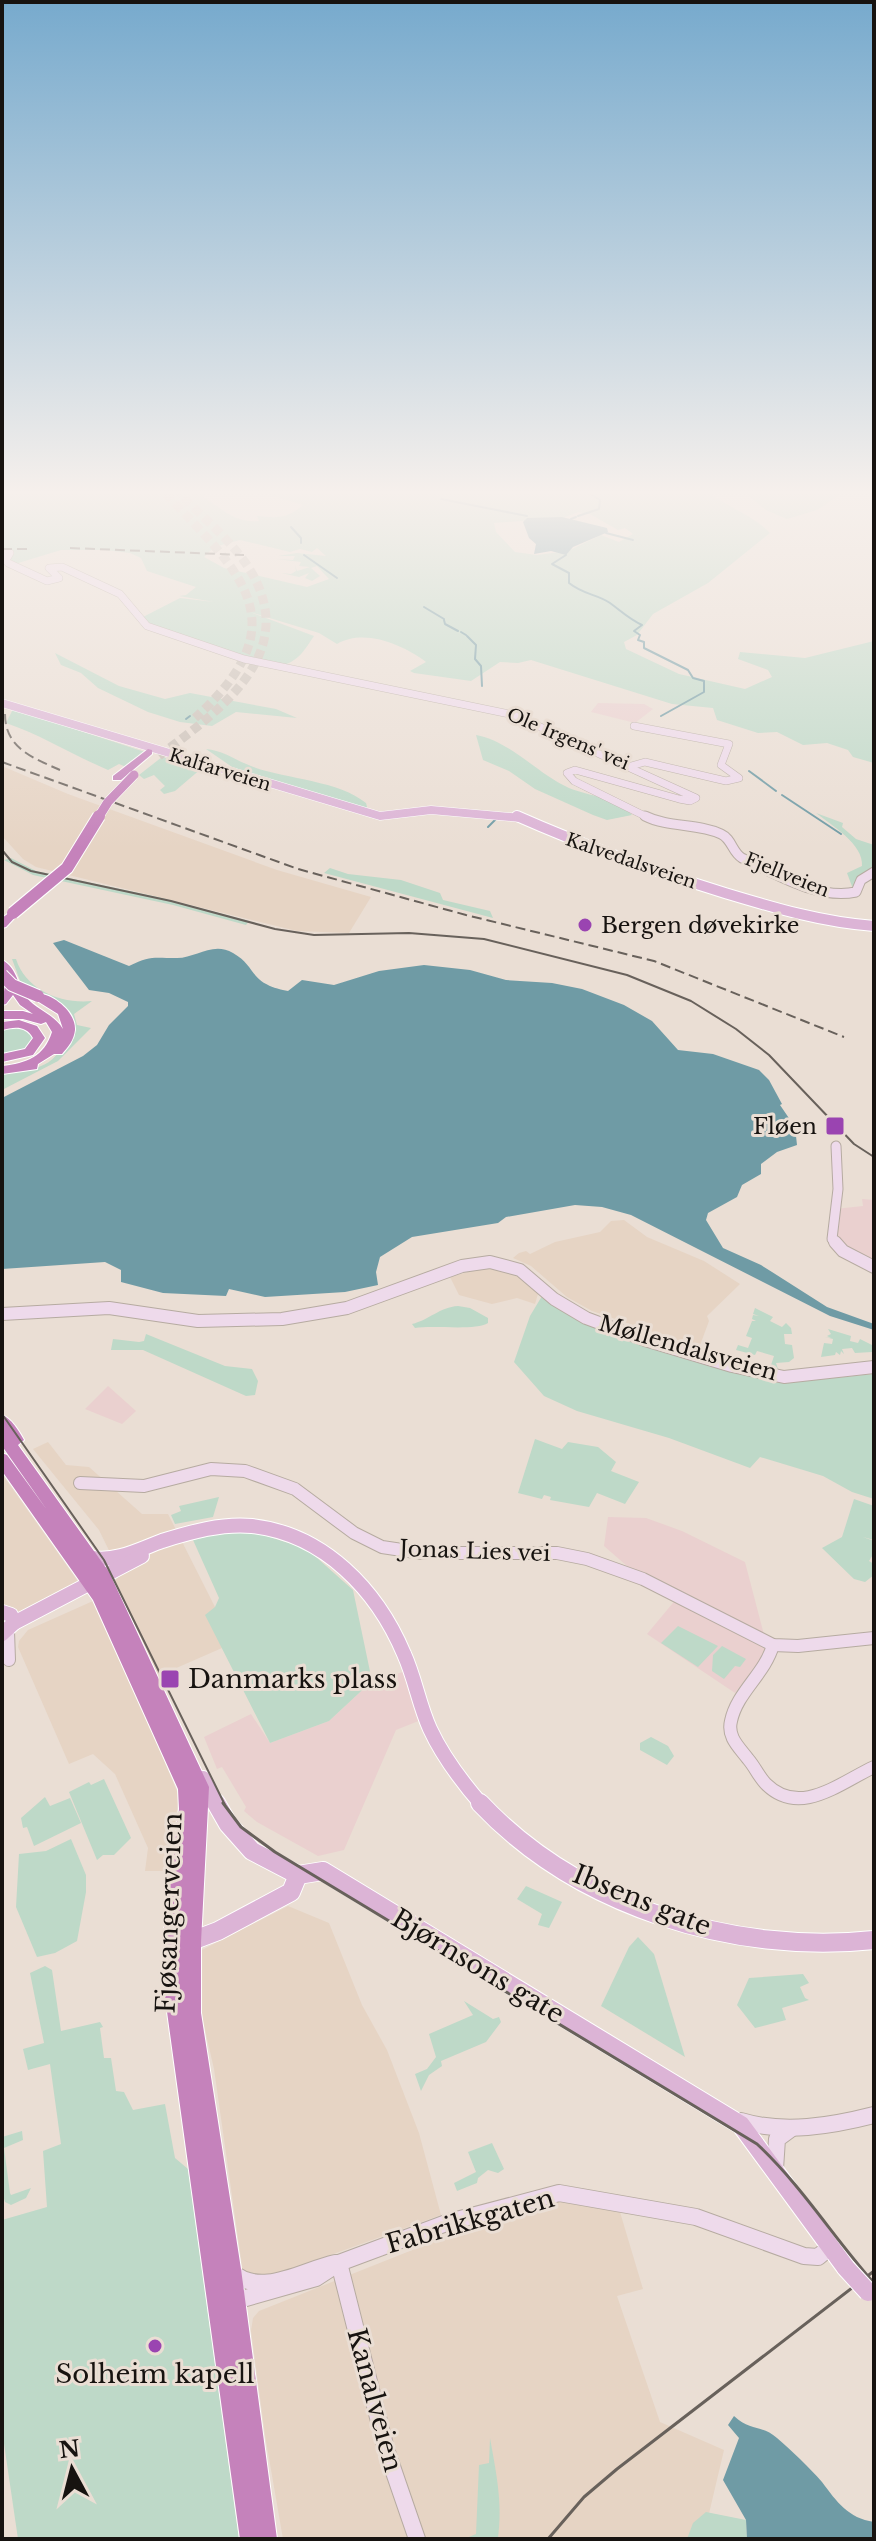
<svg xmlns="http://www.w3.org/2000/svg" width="876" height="2541" viewBox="0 0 876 2541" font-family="'Libre Baskerville',serif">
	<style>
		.built { fill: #e6d4c4 }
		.education { fill: #ead0cf }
		.green { fill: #bed9c8; fill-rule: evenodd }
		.water { fill: #6f9ba5 }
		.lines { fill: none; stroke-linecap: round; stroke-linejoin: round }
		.stream { stroke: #6f9ba5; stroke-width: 2 }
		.highway-tunnel { stroke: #cac0b7; stroke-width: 9; stroke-dasharray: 9 5; stroke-linecap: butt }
		.secondary-far3-casing { stroke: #b6aba1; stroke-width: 8 }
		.secondary-far2-casing { stroke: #b6aba1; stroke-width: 11 }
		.secondary-far1-casing { stroke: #b6aba1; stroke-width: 14 }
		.secondary-casing { stroke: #b6aba1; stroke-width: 18 }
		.primary-far3-casing { stroke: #fff; stroke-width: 9 }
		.primary-far2-casing { stroke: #fff; stroke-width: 12 }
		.primary-far1-casing { stroke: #fff; stroke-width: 16 }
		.primary-casing { stroke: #fff; stroke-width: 20 }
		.highway-casing { stroke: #fff; stroke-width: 2 }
		.secondary-far3 { stroke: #eedaeb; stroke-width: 7 }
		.secondary-far2 { stroke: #eedaeb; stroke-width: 9 }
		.secondary-far1 { stroke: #eedaeb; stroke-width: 12 }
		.secondary { stroke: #eedaeb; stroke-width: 16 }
		.primary-far3 { stroke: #dcb4d6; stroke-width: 8 }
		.primary-far2 { stroke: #dcb4d6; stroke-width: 10 }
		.primary-far1 { stroke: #dcb4d6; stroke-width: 14 }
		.primary { stroke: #dcb4d6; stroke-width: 18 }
		.highway { fill: #c582bb; fill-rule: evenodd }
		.tram-far1 { stroke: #68615b; stroke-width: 2 }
		.tram { stroke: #68615b; stroke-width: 3 }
		.rail { stroke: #68615b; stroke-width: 2; stroke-dasharray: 10 5; stroke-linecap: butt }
		.primary-bridge-casing { stroke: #fff; stroke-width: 20; stroke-linecap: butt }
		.highway-bridge-far1-casing { stroke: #fff; stroke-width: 10; stroke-linecap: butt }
		.highway-bridge-casing { stroke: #fff; stroke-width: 14; stroke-linecap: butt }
		.primary-bridge { stroke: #dcb4d6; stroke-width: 18 }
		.highway-bridge-far1 { stroke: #c582bb; stroke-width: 9 }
		.highway-bridge { stroke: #c582bb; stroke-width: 12 }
		.poi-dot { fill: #9a44b1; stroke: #eaded4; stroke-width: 3 }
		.labels { text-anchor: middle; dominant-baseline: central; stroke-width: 6; stroke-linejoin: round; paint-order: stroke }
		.far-street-label { font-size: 18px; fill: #171310; stroke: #eaded4 }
		.poi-label { font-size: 22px; fill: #171310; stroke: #eaded4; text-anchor: start }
		.street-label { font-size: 22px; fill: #171310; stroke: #eaded4 }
		.near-poi-label { font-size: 26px; fill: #171310; stroke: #eaded4; text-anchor: start }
		.near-street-label { font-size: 26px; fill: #171310; stroke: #eaded4 }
	</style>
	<rect width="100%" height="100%" fill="#eaded4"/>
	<g class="built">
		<polygon points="2,766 68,794 277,870 371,897 349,933 297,931 36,867 23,859 2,836"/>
		<polygon points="624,1220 647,1237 704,1261 740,1284 707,1316 709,1321 699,1348 592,1311 567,1297 531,1266 513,1258 519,1253 526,1251 530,1254 555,1242 600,1232 611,1221"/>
		<polygon points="485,1267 522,1276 538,1294 535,1304 517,1298 492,1304 459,1295 450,1277"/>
		<polygon points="48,1442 66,1465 89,1467 142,1514 168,1514 215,1607 222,1648 133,1687 179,1796 168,1871 145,1871 148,1848 115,1774 93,1754 69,1764 18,1647 19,1641 28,1630 93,1601 121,1575 99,1530 33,1449"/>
		<polygon points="2,1474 84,1590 2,1623"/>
		<polygon points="288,1906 329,1923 362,2005 387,2050 419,2133 441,2215 259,2281 243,2273 214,2069 198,1999 200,1951"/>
		<polygon points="568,2197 620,2212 643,2289 617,2296 660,2422 724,2450 703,2539 283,2539 265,2435 251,2331 253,2318 259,2311 435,2241"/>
	</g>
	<g class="education">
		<polygon points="598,703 644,704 653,709 635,723 591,712"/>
		<polygon points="862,1199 874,1200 874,1267 831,1236 835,1209 863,1206"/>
		<polygon points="108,1386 136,1411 122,1424 85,1409"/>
		<polygon points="608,1517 646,1518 682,1531 745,1562 768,1650 735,1693 647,1634 682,1592 627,1566 604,1546"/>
		<polygon points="403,1672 421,1720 396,1730 344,1850 318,1856 257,1822 244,1811 246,1807 222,1767 217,1769 204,1737 251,1714 270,1743 329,1721 372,1681"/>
	</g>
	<g class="green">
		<path d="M 2,493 L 204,493 L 204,497 C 223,510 235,523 259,521 L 257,516 C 277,518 287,519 303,505 L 264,493 L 710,493 C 729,508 754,516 770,533 L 708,583 L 653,614 L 637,635 L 624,642 L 626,649 L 679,674 L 745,689 L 772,677 L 768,670 L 738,659 L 740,652 L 805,658 L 874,641 L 874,763 L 853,757 L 848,750 L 827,743 L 803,745 L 777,732 L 758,733 L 717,720 L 713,708 L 672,704 L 531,660 L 518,663 L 500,662 L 471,681 L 414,673 L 410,671 L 426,662 C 403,645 365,628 337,644 L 319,633 L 250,612 L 314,636 C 305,649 299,661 283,665 C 271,668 160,629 144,621 L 143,617 L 180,598 L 214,602 L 179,596 L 186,595 L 196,587 L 147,571 L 141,558 L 130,553 L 105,550 L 61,550 L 15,564 L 5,562 L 2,552 ZM 578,512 L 590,514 L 618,530 L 625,528 L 633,534 L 619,542 L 601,535 L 568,551 L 537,555 L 515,552 L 496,532 L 494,523 L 563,518 ZM 240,540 L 290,552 L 300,549 L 312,552 L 317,548 L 326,556 L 297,553 L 278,556 L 295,556 L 293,560 L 276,559 L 301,562 L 299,566 L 310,567 L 297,571 L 295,565 L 296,571 L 291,574 L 281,573 L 299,577 L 309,573 L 305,578 L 312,581 L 320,576 L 311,568 L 317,566 L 329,579 L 307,587 L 224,568 L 204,557 L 214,547 Z"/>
		<polygon points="745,493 843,493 817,510 787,519 766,510"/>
		<polygon points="55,653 119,686 165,699 190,693 276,709 297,718 236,712 212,726 180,722 148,712 98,688 81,673 61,665"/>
		<path d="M 13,709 L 145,752 L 126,767 L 119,764 L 108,770 C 73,755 41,735 6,723 Z"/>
		<path d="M 476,735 C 512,742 536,773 569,788 C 589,796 618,798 632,815 L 607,820 L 593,815 L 535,789 L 509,771 L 483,760 Z"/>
		<path d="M 206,749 C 222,750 235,760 251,766 C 284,779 339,780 366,803 L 368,811 L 235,769 Z"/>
		<polygon points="162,757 202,768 175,791 164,794 160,790 165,786 154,775 144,779 139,775"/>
		<path d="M 816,813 L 843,823 L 842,827 L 856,839 L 874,845 L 874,870 L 856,879 L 853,889 L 847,873 L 862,866 C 864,844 831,825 816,813 Z"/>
		<polygon points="11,858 36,871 162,898 249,921 246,925 173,905 33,875 4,860"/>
		<polygon points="330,868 348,874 401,880 440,893 443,900 490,911 493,918 324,873"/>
		<path d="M 12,959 L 16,959 C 26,990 60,1004 92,1001 L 74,1014 L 77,1025 L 91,1028 L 58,1061 L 2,1090 L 2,1072 C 46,1071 58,1063 74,1023 L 59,1002 L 22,986 Z"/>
		<polygon points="22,1026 36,1037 30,1048 2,1056 2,1028"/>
		<polygon points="542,1296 649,1346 754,1377 778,1383 794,1382 874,1374 874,1499 852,1492 823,1476 760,1457 750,1468 669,1438 577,1411 544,1396 514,1362 530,1316"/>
		<path d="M 458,1306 L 470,1308 L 488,1318 L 488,1323 C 476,1331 434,1325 415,1328 L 412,1324 C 429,1320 440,1307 458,1306 Z"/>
		<polygon points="755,1308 773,1317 770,1321 782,1327 786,1323 791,1328 792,1334 784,1334 785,1344 792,1345 794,1358 789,1362 776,1363 778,1369 770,1368 774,1356 757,1351 755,1355 736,1350 738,1345 748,1348 752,1338 746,1336 752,1321 756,1321 752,1319 753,1315 759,1316 753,1314"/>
		<polygon points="828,1329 851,1336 850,1341 858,1343 860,1339 874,1346 872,1352 855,1353 852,1348 842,1349 844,1354 841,1351 840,1355 836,1352 835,1355 821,1357 824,1343 832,1344 833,1339 825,1337 831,1338 827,1336 831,1334"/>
		<polygon points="146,1334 225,1366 252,1369 258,1381 255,1395 246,1396 143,1350 111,1350 113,1339 139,1342 144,1341"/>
		<polygon points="535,1439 562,1449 568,1442 598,1447 616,1462 611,1471 639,1482 625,1504 597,1493 589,1507 550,1500 551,1497 544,1495 542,1499 518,1493"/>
		<polygon points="219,1497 213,1517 175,1524 171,1515 181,1511 179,1506"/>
		<polygon points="854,1499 874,1506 874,1540 863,1537 874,1541 874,1553 869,1561 874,1564 874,1575 865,1582 854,1579 822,1548 842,1537"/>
		<polygon points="232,1531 254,1532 307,1549 353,1590 372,1681 329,1721 270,1743 205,1615 215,1607 219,1598 193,1540"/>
		<polygon points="678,1626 718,1646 698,1667 661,1643"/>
		<polygon points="722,1646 746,1659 740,1667 735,1666 724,1679 712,1671 713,1655"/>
		<polygon points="651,1737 668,1746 674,1756 667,1765 640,1750 640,1743"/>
		<polygon points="104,1779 131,1838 114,1855 103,1855 97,1860 69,1792 89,1782 91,1785"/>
		<polygon points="45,1797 50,1806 70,1798 81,1823 34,1846 27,1827 23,1828 21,1818"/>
		<polygon points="71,1839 86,1875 86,1892 77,1941 55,1953 37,1957 16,1907 19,1854 46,1851"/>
		<polygon points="526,1886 562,1902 549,1928 538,1925 542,1914 517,1899"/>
		<polygon points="638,1937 654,1954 685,2057 601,2006 629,1947"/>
		<polygon points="45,1966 52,1970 61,2031 100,2022 103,2027 100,2028 104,2058 111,2058 116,2091 124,2092 133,2110 165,2104 175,2158 188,2169 239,2539 18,2539 2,2430 2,2220 47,2207 43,2151 61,2144 50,2064 28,2070 23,2049 44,2043 30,1973"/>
		<polygon points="803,1974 809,1983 800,1987 805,1998 809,2000 782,2008 786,2020 755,2028 737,2005 749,1978"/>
		<polygon points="464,2001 493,2019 499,2017 501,2022 486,2042 441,2061 442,2066 429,2075 421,2091 415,2074 427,2069 436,2057 429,2034 473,2015"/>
		<polygon points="22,2131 23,2140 4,2148 10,2193 11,2195 31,2188 26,2198 11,2205 5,2202 2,2192 2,2137"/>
		<polygon points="492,2143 504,2169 498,2173 488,2170 478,2178 477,2183 457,2191 454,2183 476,2172 468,2152"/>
		<path d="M 490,2438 C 496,2472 503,2503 498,2538 L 464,2539 L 476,2534 L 479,2465 L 489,2463 Z"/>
		<polygon points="706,2512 746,2520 747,2539 687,2539 693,2523"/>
	</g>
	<g class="water">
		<polygon points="562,517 607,528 608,532 573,547 566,555 551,551 534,554 536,544 529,538 523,522 527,518"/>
		<path d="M 64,940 L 129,966 C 151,955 154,958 177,958 C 196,958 213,941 233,953 C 258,967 247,983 288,991 L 302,980 L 334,985 L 379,971 L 424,965 L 470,970 L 506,980 L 552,983 L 582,989 L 624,1005 L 652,1021 L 678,1050 L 713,1054 L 759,1070 L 769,1080 L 782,1104 L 780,1105 L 795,1127 L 797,1145 L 777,1152 L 761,1164 L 761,1174 L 742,1185 L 737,1197 L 708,1213 L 706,1220 L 723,1248 L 761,1265 L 827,1307 L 874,1324 L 874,1330 L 830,1316 L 631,1215 L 602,1207 L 575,1205 L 506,1217 L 498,1223 L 412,1237 L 380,1257 L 376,1272 L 378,1285 L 345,1292 L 265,1297 L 229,1289 L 226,1296 L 163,1293 L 121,1282 L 121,1270 L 105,1262 L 2,1269 L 2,1098 L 83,1056 L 97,1045 L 109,1025 L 128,1006 L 128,1002 L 109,993 L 89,990 L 53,943 Z"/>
		<path d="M 734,2416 C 750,2431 762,2425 777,2438 C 792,2451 809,2467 822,2482 C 837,2502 848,2518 874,2522 L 874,2539 L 747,2539 L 746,2520 L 723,2480 L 739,2438 L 728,2425 Z"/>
	</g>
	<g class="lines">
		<g class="stream">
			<polyline points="441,499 527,516"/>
			<polyline points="578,516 599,509 600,500 589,493"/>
			<polyline points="571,519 576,517"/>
			<polyline points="291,527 301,538 301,543"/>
			<polyline points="606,533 633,540"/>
			<polyline points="304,555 337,578"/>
			<path d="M 566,555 L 552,564 L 569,573 L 569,583 C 584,595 597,594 610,603 C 621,611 629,619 642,625 L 634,631 L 640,635 L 638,640 L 644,642 L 644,648 L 688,670 L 693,678 L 704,681 L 704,692 L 661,716"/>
			<polyline points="424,607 444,619"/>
			<polyline points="444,620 445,624 458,631"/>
			<polyline points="461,632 466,635"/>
			<polyline points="467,636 476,645 475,659 481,666 482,686"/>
			<polyline points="186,719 190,716"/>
			<polyline points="749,771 776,791"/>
			<polyline points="782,795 841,834"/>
			<polyline points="488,827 496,819"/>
		</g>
		<g class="highway-tunnel">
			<path d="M 165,493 C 242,574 300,623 195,718"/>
			<path d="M 159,756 C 217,712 298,657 253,575 C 236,544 204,519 179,493"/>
		</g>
		<defs>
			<g id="secondary-far3">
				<polyline points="2,554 10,553 6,560 8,563 47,581 59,578 49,568 62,567 120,594 147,626 244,659 514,715 696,798 690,801 679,799 575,770 567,773 574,781 649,818"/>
				<polyline points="631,766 645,762 726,781 739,778 721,765 729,744 634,726"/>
			</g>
			<g id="secondary-far2">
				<path d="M 645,816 C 669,828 698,823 721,834 C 732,839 732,852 742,858 C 776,874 817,900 856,892 L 861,880 L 874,872"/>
				<polyline points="836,1146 838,1189 832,1239 837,1244"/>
			</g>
			<g id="secondary-far1">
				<polyline points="835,1242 843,1251 874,1267"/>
				<polyline points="2,1314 109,1308 198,1321 282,1319 347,1308 462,1266 490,1262 520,1270 554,1299 586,1318 645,1340 732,1366 784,1377 874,1367"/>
				<polyline points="80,1483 144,1486 211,1469 245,1471 295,1489 354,1533 382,1547 422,1553 557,1553 587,1559 643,1579 773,1645 798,1646 874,1638"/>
				<polyline points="8,1631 9,1660"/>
				<path d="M 773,1645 C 765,1674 737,1692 731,1721 C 727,1737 739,1747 748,1759 C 755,1767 759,1777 766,1784 C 800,1818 841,1782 874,1767"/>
			</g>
			<g id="secondary">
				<path d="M 741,2121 C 784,2134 831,2126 874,2115"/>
				<polyline points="775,2169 777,2139 792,2128"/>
				<polyline points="339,2263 386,2449 417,2539"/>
				<path d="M 232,2272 C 261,2298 303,2270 335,2263"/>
				<polyline points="232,2302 316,2278 339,2263 449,2222 559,2193 696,2217 804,2256 818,2257 830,2247"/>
			</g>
			<polyline id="primary-far3" points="2,703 380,816 431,810 521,818"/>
			<path id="primary-far2" d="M 517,816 C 585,846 654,871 725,893 C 775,908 821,922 874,926"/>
			<g id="primary-far1">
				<path d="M 92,1558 C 117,1562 140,1549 162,1541 C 191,1532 222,1523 252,1526 C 324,1534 377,1590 404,1654 C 415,1678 419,1705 430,1729 C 443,1757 462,1782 482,1805"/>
				<polyline points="2,1612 11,1615 14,1623 2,1634"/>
				<polyline points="14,1623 142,1556"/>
				<polyline points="203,1778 217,1805"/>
			</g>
			<g id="primary">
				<polyline points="216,1803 228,1824 252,1851 298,1875 323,1871 741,2125 846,2268"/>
				<path d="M 480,1803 C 578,1907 734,1955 874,1940"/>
				<polyline points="189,1942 218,1931 291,1892 298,1875"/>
			</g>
			<g id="highway">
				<polygon points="148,749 152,750 152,754 121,780 113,780 113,776"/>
				<polygon points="13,910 19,913 6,927 2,928 2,918"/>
				<path d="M 2,960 C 18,968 17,986 27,998 C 38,1011 54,1014 63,1029 L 58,1014 L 34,999 L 34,993 C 51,992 76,1011 75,1030 C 74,1040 68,1047 62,1054 L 54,1054 L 38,1064 L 37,1069 L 2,1074 L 2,1066 C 27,1063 44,1057 52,1032 L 46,1022 L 41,1024 L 23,1019 L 2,1019 L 2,1011 L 23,1011 L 33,1014 L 20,1005 L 13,995 L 6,1004 L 2,1005 L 6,978 L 2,970 Z"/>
				<path d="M 19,1020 L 37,1026 L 45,1038 L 33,1055 L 2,1062 L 2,1054 L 25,1049 L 33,1038 C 26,1025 14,1027 2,1030 L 2,1022 Z"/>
				<path d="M 2,1415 C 11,1418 19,1431 24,1440 L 18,1445 L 109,1572 L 209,1787 L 201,1942 L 201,2013 L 241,2269 L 277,2539 L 240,2539 L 164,1990 L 164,1930 L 179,1809 L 178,1789 L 93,1600 L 2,1471 L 2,1453 L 7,1455 L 47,1510 L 2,1446 Z"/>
			</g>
		</defs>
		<use href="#secondary-far3" class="secondary-far3-casing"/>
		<use href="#secondary-far2" class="secondary-far2-casing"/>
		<use href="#secondary-far1" class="secondary-far1-casing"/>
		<use href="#secondary" class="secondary-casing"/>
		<use href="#primary-far3" class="primary-far3-casing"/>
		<use href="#primary-far2" class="primary-far2-casing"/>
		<use href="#primary-far1" class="primary-far1-casing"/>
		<use href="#primary" class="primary-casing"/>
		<use href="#highway" class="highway-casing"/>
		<use href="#secondary-far3" class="secondary-far3"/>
		<use href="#secondary-far2" class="secondary-far2"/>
		<use href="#secondary-far1" class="secondary-far1"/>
		<use href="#secondary" class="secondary"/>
		<use href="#primary-far3" class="primary-far3"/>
		<use href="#primary-far2" class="primary-far2"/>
		<use href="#primary-far1" class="primary-far1"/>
		<use href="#primary" class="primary"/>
		<use href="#highway" class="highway"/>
		<g class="tram-far1">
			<polyline points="2,850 12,862 31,871 171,901 275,929 314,935 409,933 484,939 627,975 691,1001 736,1029 769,1055 854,1144 874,1157"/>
			<polyline points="2,1414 104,1560 225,1805"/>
		</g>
		<g class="tram">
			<path d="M 223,1803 L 241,1827 L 275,1852 L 757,2144 C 802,2186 833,2237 874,2283"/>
			<polyline points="548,2539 584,2497 617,2469 874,2271"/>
		</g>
		<g class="rail">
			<polyline points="70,548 244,555"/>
			<polyline points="2,549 29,549"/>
			<path d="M 5,714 C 5,748 33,758 60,770"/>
			<polyline points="2,762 298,869 466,915 654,961 844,1037"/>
		</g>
		<defs>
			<polyline id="primary-bridge" points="846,2268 868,2292"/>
			<polyline id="highway-bridge-far1" points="98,818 108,802 134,775"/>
			<g id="highway-bridge">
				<polyline points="13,913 67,868 99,816"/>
				<polyline points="2,975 12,985 38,996"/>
			</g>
		</defs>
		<use href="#primary-bridge" class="primary-bridge-casing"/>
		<use href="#highway-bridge-far1" class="highway-bridge-far1-casing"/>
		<use href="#highway-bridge" class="highway-bridge-casing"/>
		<use href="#primary-bridge" class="primary-bridge"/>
		<use href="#highway-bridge-far1" class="highway-bridge-far1"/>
		<use href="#highway-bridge" class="highway-bridge"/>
	</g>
	<linearGradient id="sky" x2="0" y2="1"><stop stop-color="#77aacd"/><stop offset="0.58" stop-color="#f6f0ec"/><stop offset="1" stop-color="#f6f0ec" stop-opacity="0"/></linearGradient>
	<rect width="876" height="849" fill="url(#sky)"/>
	<g class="poi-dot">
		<circle cx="585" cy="925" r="8"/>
		<rect x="825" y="1116" width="20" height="20" rx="4"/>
		<rect x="160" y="1669" width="20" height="20" rx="4"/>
		<circle cx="155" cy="2346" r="8"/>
	</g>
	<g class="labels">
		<g class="far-street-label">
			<text transform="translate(568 739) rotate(23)">Ole Irgens' vei</text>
			<text transform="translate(220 770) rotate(17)">Kalfarveien</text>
			<text transform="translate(631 861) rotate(19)">Kalvedalsveien</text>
			<text transform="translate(787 875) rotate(22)">Fjellveien</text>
		</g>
		<g class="poi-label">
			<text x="601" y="925">Bergen døvekirke</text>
			<text x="817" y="1126" text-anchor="end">Fløen</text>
		</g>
		<g class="street-label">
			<text transform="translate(688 1348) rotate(16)">Møllendalsveien</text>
			<text transform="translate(475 1551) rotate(2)">Jonas Lies vei</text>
		</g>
		<g class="near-poi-label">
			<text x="188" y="1679">Danmarks plass</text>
			<text x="155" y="2374" text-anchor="middle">Solheim kapell</text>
		</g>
		<g class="near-street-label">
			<text transform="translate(642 1900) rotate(22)">Ibsens gate</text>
			<text transform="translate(169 1913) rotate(-88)">Fjøsangerveien</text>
			<text transform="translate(478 1966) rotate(31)">Bjørnsons gate</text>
			<text transform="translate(470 2221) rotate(-16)">Fabrikkgaten</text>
			<text transform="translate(375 2400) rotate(75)">Kanalveien</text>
		</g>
	</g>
	<rect width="876" height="2541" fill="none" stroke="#171310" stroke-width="8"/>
	<g transform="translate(72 2469) rotate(353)" stroke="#eaded4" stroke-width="6" paint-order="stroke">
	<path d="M0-6L14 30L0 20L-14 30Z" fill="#171310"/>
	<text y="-12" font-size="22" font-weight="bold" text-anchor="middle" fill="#171310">N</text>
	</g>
</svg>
